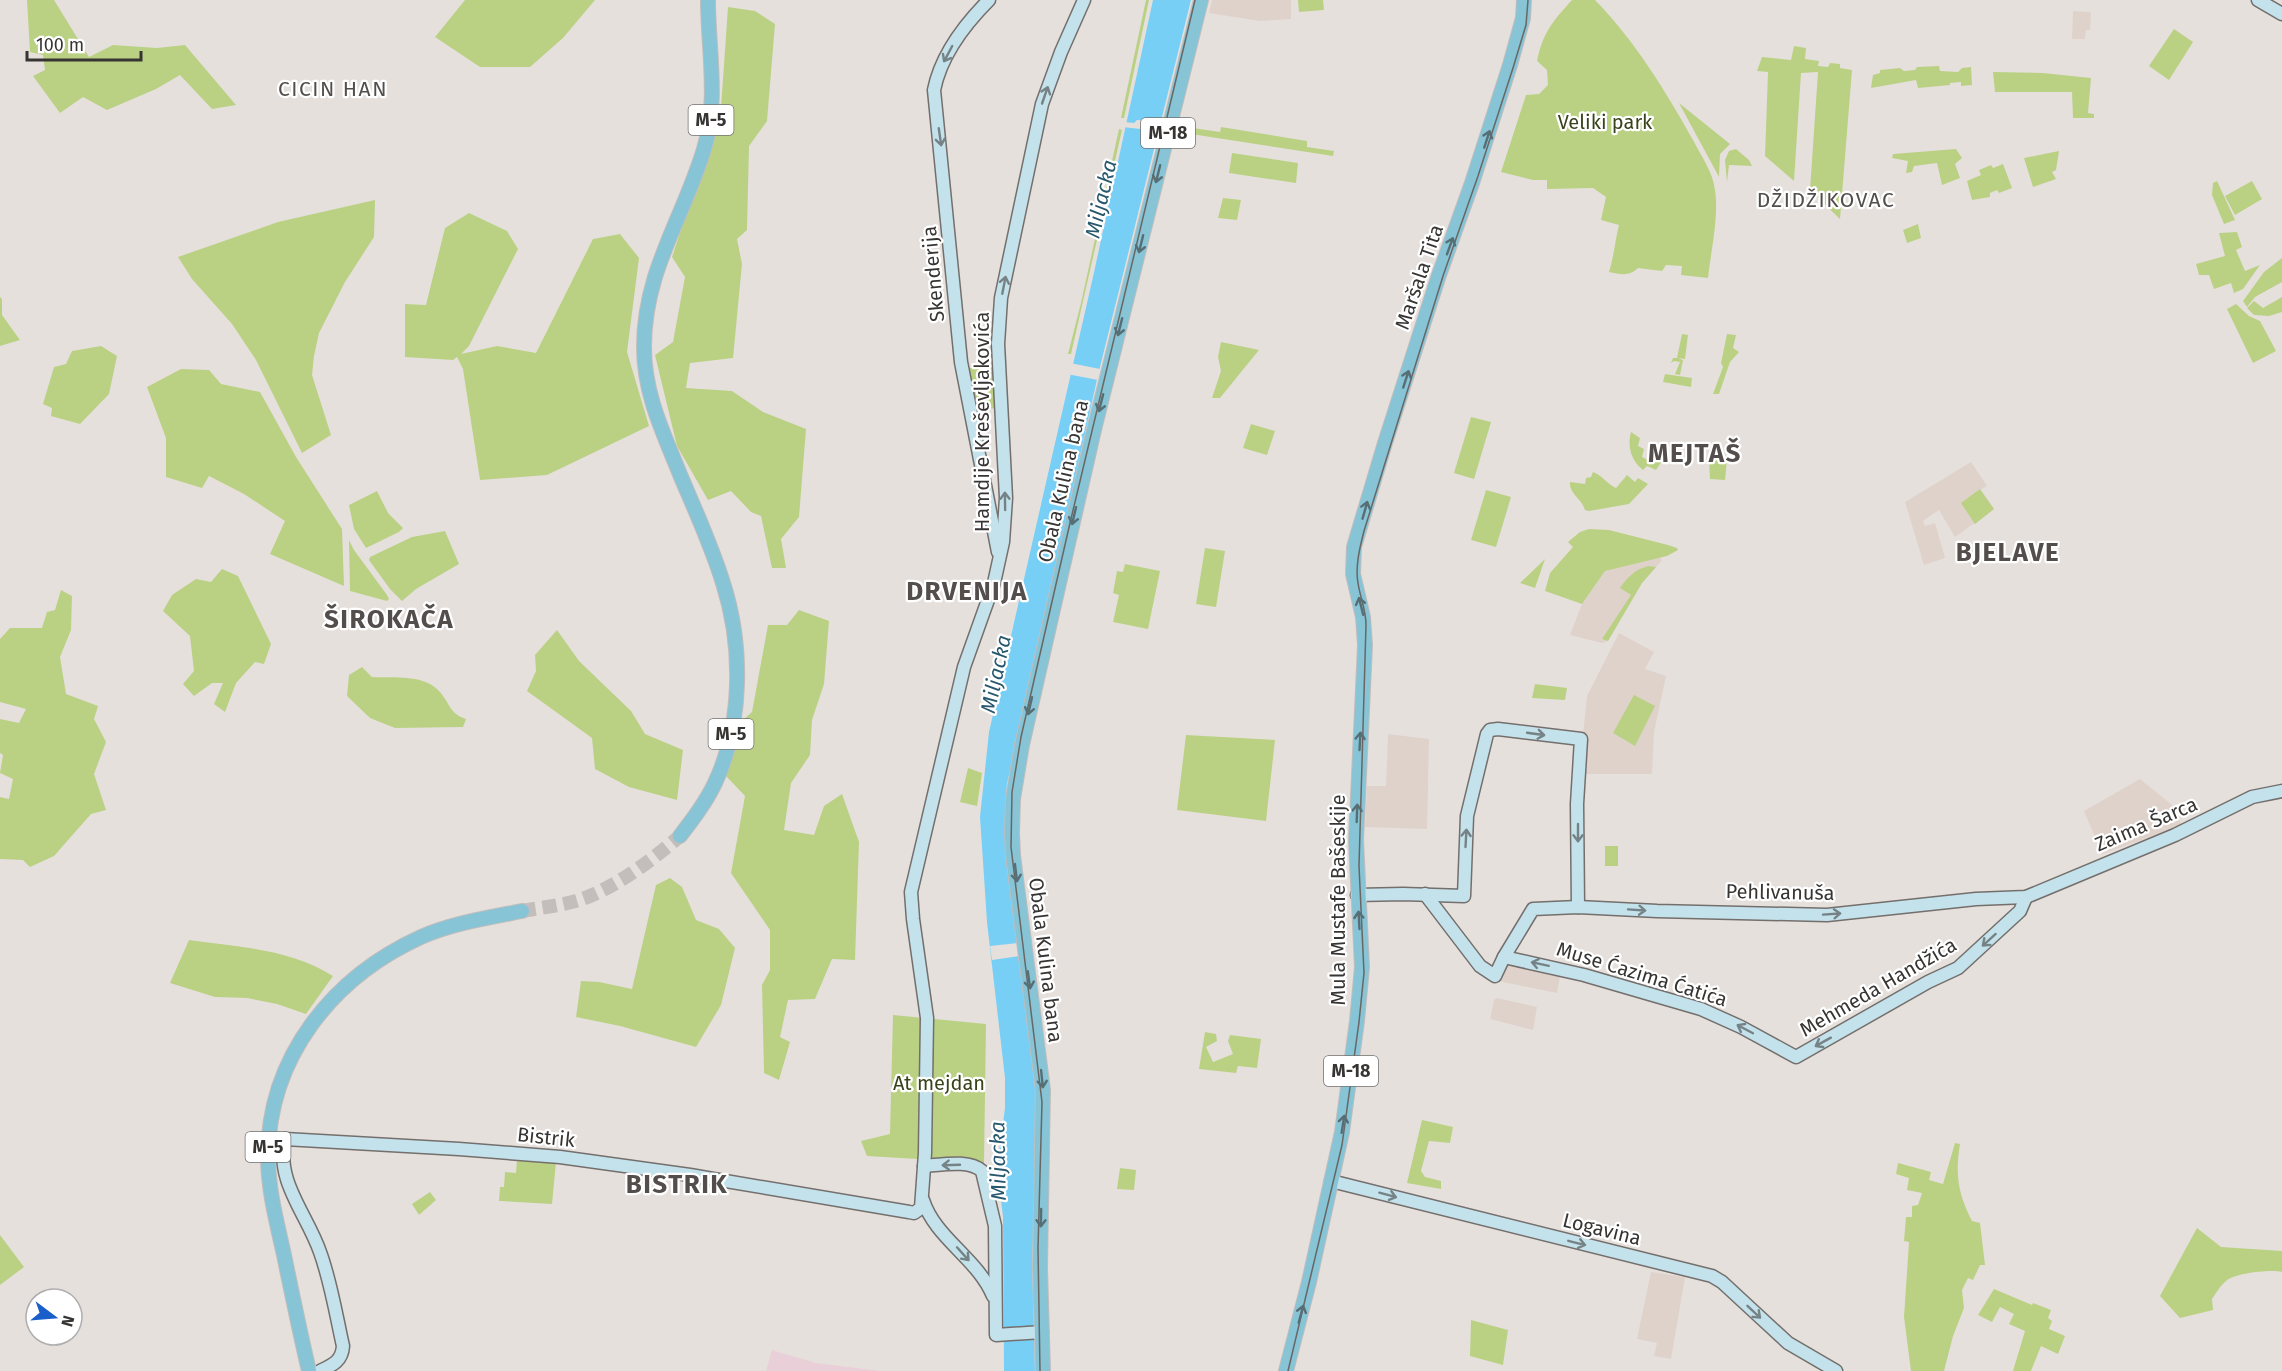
<svg xmlns="http://www.w3.org/2000/svg" width="2282" height="1371" viewBox="0 0 2282 1371" font-family="'Fira Sans',sans-serif">
	<style>
		.built { fill: #dfd2cb }
		.industrial { fill: #e9d0d8 }
		.green { fill: #bad183 }
		.water { fill: #78cff6 }
		.pier { fill: #e6e0dd }
		.lines { fill: none; stroke-linecap: round; stroke-linejoin: round }
		.primary-tunnel { stroke: #c3bebb; stroke-width: 14; stroke-dasharray: 14 7; stroke-linecap: butt }
		.secondary-casing { stroke: #746f6c; stroke-width: 15 }
		.primary-casing { stroke: #bfbebe; stroke-width: 16 }
		.secondary { stroke: #c3e2eb; stroke-width: 12 }
		.primary { stroke: #86c4d6; stroke-width: 14 }
		.tram { stroke: #696664; stroke-width: 1.5 }
		.oneway { stroke: #768386 }
		.oneway2 { stroke: #576e75 }
		.labels { text-anchor: middle; dominant-baseline: central; stroke-width: 4.5; stroke-linejoin: round; paint-order: stroke }
		.shield { fill: #fff; stroke: #737271; stroke-width: 1.5 }
		.shield-label { font-size: 18px; font-weight: bold; fill: #373534 }
		.park-label { font-size: 20px; fill: #38431c; stroke: #fff }
		.street-label { font-size: 20px; fill: #373534; stroke: #fff }
		.neighbourhood-label { font-size: 21px; letter-spacing: 1.5px; fill: #534e4c; stroke: #fff }
		.water-label { font-size: 21px; font-style: italic; fill: #28586d; stroke: #fff }
		.district-label { font-size: 26px; font-weight: bold; letter-spacing: 1.5px; fill: #534e4c; stroke: #fff }
	</style>
	<rect width="100%" height="100%" fill="#e6e0dd"/>
	<g class="built">
		<polygon points="1212,0 1291,0 1291,19 1260,21 1209,13"/>
		<polygon points="2073,11 2091,12 2090,30 2086,30 2085,39 2072,39"/>
		<polygon points="1971,462 1987,486 1980,490 1994,509 1955,537 1939,510 1923,521 1925,526 1935,523 1945,558 1924,565 1905,502"/>
		<polygon points="1659,557 1662,560 1642,583 1608,641 1602,643 1570,635 1582,604 1605,571"/>
		<polygon points="1619,633 1654,652 1645,669 1666,676 1654,732 1652,774 1579,774 1587,696"/>
		<polygon points="1388,734 1429,739 1427,829 1365,827 1367,786 1386,786"/>
		<polygon points="2140,779 2172,805 2182,826 2102,854 2084,811"/>
		<polygon points="1504,960 1561,971 1557,993 1503,982 1500,980"/>
		<polygon points="1497,998 1537,1007 1533,1030 1490,1019 1494,1000"/>
		<polygon points="1651,1272 1685,1277 1671,1359 1654,1356 1657,1343 1637,1339"/>
	</g>
	<polygon class="industrial" points="772,1350 816,1363 881,1371 766,1371"/>
	<g class="green">
		<polygon points="27,0 54,0 89,57 113,45 157,48 185,45 236,105 212,109 180,75 156,89 107,110 83,97 60,113 33,76 45,70 43,55 30,52"/>
		<polygon points="465,0 595,0 563,38 530,67 480,67 435,37"/>
		<polygon points="1146,0 1149,0 1124,118 1121,118"/>
		<polygon points="1298,0 1323,0 1324,10 1299,12"/>
		<path d="M 1572,0 L 1595,0 C 1635,41 1665,90 1693,140 C 1701,156 1713,172 1715,190 C 1719,216 1711,251 1708,278 L 1681,275 L 1682,266 L 1666,265 L 1662,271 L 1638,268 C 1629,277 1620,274 1609,272 C 1614,256 1615,241 1619,225 L 1601,220 L 1606,197 L 1593,188 L 1547,189 L 1547,180 L 1533,180 L 1501,172 L 1526,95 L 1539,94 L 1548,85 L 1547,70 L 1537,61 C 1543,32 1553,21 1572,0 Z"/>
		<polygon points="728,7 755,11 775,24 767,121 749,146 747,230 737,239 742,264 733,358 690,363 686,388 732,391 763,412 806,429 799,517 781,539 786,568 772,568 761,516 751,512 731,491 708,500 677,446 655,355 673,342 685,277 672,257 721,108"/>
		<polygon points="2174,29 2193,42 2169,80 2149,66"/>
		<polygon points="1794,46 1806,48 1805,59 1819,61 1818,66 1828,67 1830,63 1840,64 1840,68 1852,70 1840,219 1810,190 1818,72 1801,73 1794,181 1765,156 1768,72 1757,71 1762,57 1791,60"/>
		<polygon points="1939,66 1940,71 1958,72 1962,68 1971,67 1972,85 1961,86 1961,82 1950,83 1950,85 1918,88 1916,80 1871,88 1873,75 1880,73 1880,70 1900,68 1904,71 1915,70 1917,67"/>
		<polygon points="1993,72 2043,73 2091,78 2088,113 2094,114 2094,118 2073,118 2072,92 1995,92"/>
		<polygon points="1679,103 1730,144 1720,154 1719,177"/>
		<polygon points="1179,126 1220,132 1221,127 1307,141 1307,147 1334,151 1333,156 1178,132"/>
		<polygon points="1119,129 1122,130 1071,354 1068,354 1081,303"/>
		<polygon points="1736,149 1749,160 1752,166 1729,165 1727,182 1725,160 1729,151"/>
		<polygon points="1956,149 1962,158 1955,164 1960,178 1942,185 1937,163 1914,166 1912,172 1906,173 1908,161 1892,158 1893,154"/>
		<polygon points="2059,151 2056,170 2052,172 2056,179 2033,187 2024,158"/>
		<polygon points="1232,153 1298,163 1296,183 1229,173"/>
		<polygon points="2003,164 2012,188 1999,193 1997,190 1990,193 1990,197 1972,200 1967,181 1981,175 1979,170 1991,165 1993,168"/>
		<polygon points="2217,181 2235,220 2224,224 2212,195 2213,183"/>
		<polygon points="2252,181 2262,199 2235,215 2225,196"/>
		<polygon points="1223,198 1241,200 1237,220 1218,218"/>
		<polygon points="375,200 374,237 345,282 319,333 314,356 312,375 331,435 302,453 256,360 232,324 192,279 178,257 278,222"/>
		<polygon points="469,213 507,231 518,249 469,346 461,354 497,346 536,353 593,239 620,234 639,258 627,352 649,426 547,475 480,480 463,369 457,357 453,360 405,357 405,304 426,305 445,228"/>
		<polygon points="1918,224 1921,238 1907,243 1903,230"/>
		<polygon points="2237,232 2242,247 2236,250 2245,271 2260,265 2243,289 2234,293 2231,283 2214,289 2209,275 2199,275 2196,264 2225,256 2219,233"/>
		<polygon points="2282,258 2282,282 2255,297 2247,307 2243,301 2264,272"/>
		<polygon points="0,297 2,299 2,315 20,340 0,346"/>
		<polygon points="2282,297 2282,312 2269,316 2254,315 2247,308 2254,301 2263,308"/>
		<polygon points="2236,304 2249,316 2260,321 2276,351 2253,363 2227,309"/>
		<polygon points="1682,334 1688,335 1685,359 1678,358 1683,360 1680,375 1675,374 1680,362 1674,361 1671,363 1673,358 1677,358"/>
		<polygon points="1727,334 1736,335 1733,348 1739,352 1730,362 1719,394 1713,394 1723,367 1721,363"/>
		<polygon points="1221,342 1259,350 1220,398 1212,398 1221,371 1218,357"/>
		<polygon points="101,346 117,356 109,394 80,424 51,416 52,408 43,404 54,367 66,364 72,351"/>
		<polygon points="996,367 997,408 976,410 968,368"/>
		<polygon points="181,369 209,370 221,384 260,392 296,457 342,529 344,586 270,554 285,521 244,494 209,476 202,488 166,477 166,438 147,387"/>
		<polygon points="1665,374 1692,378 1691,387 1663,382"/>
		<polygon points="1471,417 1491,422 1474,479 1454,473"/>
		<polygon points="1251,424 1275,431 1267,455 1243,448"/>
		<path d="M 1631,432 L 1640,438 L 1638,446 L 1644,449 L 1642,457 L 1650,461 L 1654,456 L 1662,461 L 1656,470 L 1647,466 L 1643,470 C 1631,461 1627,446 1631,432 Z"/>
		<polygon points="1709,458 1727,459 1725,480 1710,479"/>
		<path d="M 1593,472 C 1602,475 1607,484 1616,488 L 1627,475 L 1635,482 L 1638,478 L 1648,484 L 1629,504 L 1589,511 L 1585,510 C 1582,499 1569,494 1570,482 L 1585,484 L 1586,478 L 1591,477 Z"/>
		<polygon points="1980,489 1994,509 1975,524 1961,503"/>
		<polygon points="1486,490 1511,497 1496,547 1471,540"/>
		<polygon points="377,491 388,513 403,528 399,532 366,548 354,529 349,505"/>
		<polygon points="1589,529 1609,530 1668,545 1677,548 1678,550 1667,556 1605,571 1582,604 1545,591 1550,573 1573,547 1568,542 1580,532"/>
		<polygon points="445,531 459,564 416,589 402,601 390,589 369,560 370,557 412,537"/>
		<polygon points="349,540 354,550 387,595 389,599 387,601 350,591"/>
		<polygon points="1205,548 1225,551 1216,607 1196,604"/>
		<polygon points="1545,559 1535,588 1520,583"/>
		<polygon points="1125,564 1160,571 1148,629 1113,622 1119,595 1113,593 1117,571 1123,572"/>
		<path d="M 1648,566 L 1656,567 L 1642,583 L 1608,641 L 1602,639 L 1631,595 L 1620,588 C 1628,577 1634,570 1648,566 Z"/>
		<polygon points="222,569 238,576 271,644 264,664 255,662 236,683 225,712 214,704 223,683 212,683 194,696 183,684 194,671 190,636 163,611 172,595 196,579 211,582"/>
		<polygon points="61,590 72,596 71,630 60,657 66,694 98,706 94,719 106,742 94,774 106,810 91,814 54,856 30,867 23,860 0,859 0,797 9,799 13,779 0,773 3,755 0,753 0,719 19,723 26,709 0,702 0,639 10,628 42,628 47,612 55,610"/>
		<polygon points="799,610 829,621 824,684 812,720 810,755 791,783 784,830 814,835 824,806 842,794 859,842 855,960 832,959 815,999 788,1000 780,1037 790,1042 779,1080 764,1073 762,985 770,970 770,930 731,873 745,796 726,776 744,719 752,712 768,625 787,625"/>
		<polygon points="557,630 579,661 631,711 645,734 683,750 677,800 629,787 595,769 592,738 527,691 536,671 535,655"/>
		<path d="M 362,667 L 372,677 C 394,678 425,674 440,692 C 451,705 449,713 466,719 L 463,727 L 395,728 L 370,718 L 347,696 L 349,675 Z"/>
		<polygon points="1535,684 1567,688 1565,700 1532,698"/>
		<polygon points="1634,695 1655,706 1635,746 1613,733"/>
		<polygon points="1186,735 1275,740 1266,821 1177,810"/>
		<polygon points="968,768 982,773 977,806 960,802"/>
		<rect x="1605" y="846" width="13" height="20"/>
		<polygon points="670,878 682,887 696,920 719,929 735,948 721,1005 696,1047 620,1026 576,1017 581,981 599,982 632,989 656,885"/>
		<path d="M 189,940 C 238,947 291,949 333,976 L 306,1014 L 277,1004 L 247,998 L 215,997 L 170,983 Z"/>
		<polygon points="893,1015 986,1024 984,1163 867,1156 861,1141 890,1134"/>
		<polygon points="1205,1032 1216,1034 1217,1041 1206,1047 1213,1062 1233,1054 1228,1041 1230,1035 1261,1039 1257,1068 1238,1066 1236,1073 1199,1069"/>
		<polygon points="1422,1120 1453,1127 1450,1143 1429,1141 1421,1171 1425,1177 1441,1181 1441,1189 1407,1183"/>
		<path d="M 1955,1143 L 1960,1144 C 1955,1174 1958,1194 1972,1221 L 1980,1223 L 1985,1265 L 1980,1265 L 1973,1280 L 1968,1278 L 1962,1290 L 1964,1308 L 1953,1336 L 1944,1371 L 1911,1371 L 1904,1317 L 1909,1242 L 1904,1241 L 1906,1217 L 1912,1217 L 1912,1206 L 1918,1205 L 1922,1193 L 1907,1190 L 1909,1178 L 1896,1174 L 1898,1163 L 1931,1172 L 1929,1180 L 1943,1184 Z"/>
		<polygon points="517,1160 556,1162 552,1204 499,1201 500,1187 504,1187 505,1172 516,1173"/>
		<polygon points="1120,1168 1136,1170 1134,1190 1117,1189"/>
		<polygon points="430,1192 436,1200 419,1215 412,1204"/>
		<path d="M 2197,1228 L 2221,1247 L 2282,1251 L 2282,1272 C 2271,1269 2235,1273 2226,1281 C 2221,1285 2216,1293 2212,1299 L 2213,1310 L 2180,1318 L 2160,1296 Z"/>
		<polygon points="0,1235 24,1267 0,1285"/>
		<polygon points="1994,1289 2032,1305 2033,1303 2051,1310 2048,1318 2052,1321 2049,1329 2065,1336 2058,1354 2041,1346 2031,1371 2013,1371 2025,1331 2009,1324 2014,1314 2000,1307 1992,1322 1978,1315"/>
		<polygon points="1471,1320 1508,1330 1503,1365 1470,1356"/>
	</g>
	<polygon class="water" points="1153,0 1191,0 1098,375 1007,784 1005,808 1006,852 1036,1095 1036,1178 1032,1259 1035,1371 1004,1371 1003,1217 997,1167 1005,1108 1005,1078 987,922 980,817 989,732 1093,277"/>
	<g class="pier">
		<polygon points="1137,120 1162,121 1161,126 1144,125 1141,129 1122,127 1124,122 1134,123"/>
		<polygon points="1070,363 1100,369 1098,380 1067,374"/>
		<polygon points="1018,943 1019,956 992,960 990,946"/>
	</g>
	<g class="lines">
		<path class="primary-tunnel" d="M 522,911 C 544,907 569,905 590,896 C 623,882 653,859 680,836"/>
		<defs>
			<g id="secondary">
				<path d="M 989,0 C 964,25 941,55 934,90 L 961,362 L 998,552"/>
				<polyline points="2258,0 2282,14"/>
				<polyline points="1425,894 1480,966 1495,976 1504,957 1533,909 1578,907 1657,911 1827,915 1976,899 2026,897 2175,835 2252,797 2282,791"/>
				<polyline points="1357,895 1403,894 1464,896 1467,816 1487,734 1490,730 1498,729 1581,739 1577,804 1578,907"/>
				<polyline points="1504,957 1584,975 1701,1009 1741,1027 1796,1057 1928,982 1958,968 2020,911 2026,897"/>
				<path d="M 924,1166 C 941,1165 969,1159 982,1171 L 995,1226 L 996,1335 L 1042,1332"/>
				<polyline points="1331,1181 1712,1276 1722,1282 1788,1343 1836,1371"/>
				<path d="M 923,1200 C 935,1238 978,1259 993,1296"/>
				<path d="M 320,1371 C 333,1365 342,1361 343,1346 C 336,1315 331,1282 320,1252 C 307,1214 275,1181 285,1139 L 459,1149 L 560,1157 L 690,1175 L 909,1212 L 914,1213 L 921,1208 L 925,1153 L 927,1018 L 913,919 L 911,892 L 964,667 L 994,583 L 1003,542 L 1006,498 L 998,344 L 1001,298 L 1042,104 L 1061,52 L 1084,0"/>
			</g>
			<g id="primary">
				<path d="M 680,836 C 693,819 706,802 715,783 C 743,723 743,645 723,583 C 712,547 696,512 681,477 C 664,434 644,395 644,347 C 644,271 683,219 704,149 C 719,100 708,50 708,0"/>
				<path d="M 309,1371 C 300,1333 292,1294 284,1255 C 277,1223 268,1190 268,1157 C 268,1057 333,977 421,937 C 452,923 488,918 522,911"/>
				<polyline points="1043,1371 1040,1267 1043,1090 1013,855 1012,833 1013,799 1022,745 1094,430 1201,0"/>
				<polyline points="1286,1371 1309,1282 1342,1132 1357,1021 1362,967 1356,840 1365,645 1363,617 1353,574 1354,547 1385,443 1438,278 1472,183 1510,65 1523,18 1524,0"/>
			</g>
		</defs>
		<use href="#secondary" class="secondary-casing"/>
		<use href="#primary" class="primary-casing"/>
		<use href="#secondary" class="secondary"/>
		<use href="#primary" class="primary"/>
		<g class="tram">
			<polyline points="1040,1371 1038,1248 1042,1102 1011,847 1012,792 1021,737 1070,523 1195,0"/>
			<path d="M 1288,1371 L 1342,1145 L 1359,1022 L 1364,973 L 1359,866 L 1366,625 C 1366,610 1360,597 1358,583 C 1355,566 1360,547 1364,531 L 1443,276 L 1478,176 L 1513,68 L 1526,25 L 1528,0"/>
		</g>
	</g>
	<defs><path id="oneway-shaft" d="M-6 0H5M1.5-3L5.5 0L1.5 3" fill="none" stroke-width="1.6" stroke-linecap="round" stroke-linejoin="round" transform="scale(1.5)"/></defs>
	<g class="oneway">
		<use href="#oneway-shaft" transform="translate(948 54) rotate(118)"/>
		<use href="#oneway-shaft" transform="translate(1045 95) rotate(-71)"/>
		<use href="#oneway-shaft" transform="translate(940 137) rotate(82)"/>
		<use href="#oneway-shaft" transform="translate(1004 285) rotate(-79)"/>
		<use href="#oneway-shaft" transform="translate(1005 501) rotate(-91)"/>
		<use href="#oneway-shaft" transform="translate(1536 734) rotate(8)"/>
		<use href="#oneway-shaft" transform="translate(1578 833) rotate(90)"/>
		<use href="#oneway-shaft" transform="translate(1466 838) rotate(-87)"/>
		<use href="#oneway-shaft" transform="translate(1637 910) rotate(4)"/>
		<use href="#oneway-shaft" transform="translate(1832 914) rotate(-4)"/>
		<use href="#oneway-shaft" transform="translate(1989 940) rotate(138)"/>
		<use href="#oneway-shaft" transform="translate(1540 964) rotate(-168)"/>
		<use href="#oneway-shaft" transform="translate(1745 1029) rotate(-152)"/>
		<use href="#oneway-shaft" transform="translate(1823 1042) rotate(151)"/>
		<use href="#oneway-shaft" transform="translate(951 1165) rotate(178)"/>
		<use href="#oneway-shaft" transform="translate(1388 1195) rotate(15)"/>
		<use href="#oneway-shaft" transform="translate(1577 1243) rotate(14)"/>
		<use href="#oneway-shaft" transform="translate(963 1254) rotate(48)"/>
		<use href="#oneway-shaft" transform="translate(1754 1312) rotate(43)"/>
	</g>
	<g class="oneway2">
		<use href="#oneway-shaft" transform="translate(1487 139) rotate(-72)"/>
		<use href="#oneway-shaft" transform="translate(1158 174) rotate(104)"/>
		<use href="#oneway-shaft" transform="translate(1141 244) rotate(104)"/>
		<use href="#oneway-shaft" transform="translate(1450 246) rotate(-70)"/>
		<use href="#oneway-shaft" transform="translate(1120 327) rotate(104)"/>
		<use href="#oneway-shaft" transform="translate(1406 379) rotate(-72)"/>
		<use href="#oneway-shaft" transform="translate(1101 403) rotate(104)"/>
		<use href="#oneway-shaft" transform="translate(1365 510) rotate(-74)"/>
		<use href="#oneway-shaft" transform="translate(1074 516) rotate(103)"/>
		<use href="#oneway-shaft" transform="translate(1361 606) rotate(-104)"/>
		<use href="#oneway-shaft" transform="translate(1030 706) rotate(103)"/>
		<use href="#oneway-shaft" transform="translate(1360 741) rotate(-87)"/>
		<use href="#oneway-shaft" transform="translate(1357 813) rotate(-88)"/>
		<use href="#oneway-shaft" transform="translate(1016 873) rotate(83)"/>
		<use href="#oneway-shaft" transform="translate(1359 920) rotate(-93)"/>
		<use href="#oneway-shaft" transform="translate(1029 980) rotate(82)"/>
		<use href="#oneway-shaft" transform="translate(1042 1079) rotate(84)"/>
		<use href="#oneway-shaft" transform="translate(1343 1124) rotate(-81)"/>
		<use href="#oneway-shaft" transform="translate(1041 1218) rotate(91)"/>
		<use href="#oneway-shaft" transform="translate(1301 1314) rotate(-75)"/>
	</g>
	<g class="labels">
		<g class="shield">
			<rect x="688.5" y="105" width="45" height="30" rx="4.5"/>
			<rect x="1141" y="118" width="54" height="30" rx="4.5"/>
			<rect x="708.5" y="719" width="45" height="30" rx="4.5"/>
			<rect x="1324" y="1056" width="54" height="30" rx="4.5"/>
			<rect x="245.5" y="1132" width="45" height="30" rx="4.5"/>
		</g>
		<g class="shield-label">
			<text x="711" y="120">M-5</text>
			<text x="1168" y="133">M-18</text>
			<text x="731" y="734">M-5</text>
			<text x="1351" y="1071">M-18</text>
			<text x="268" y="1147">M-5</text>
		</g>
		<g class="park-label">
			<text x="1605" y="122">Veliki park</text>
			<text x="939" y="1083">At mejdan</text>
		</g>
		<g class="street-label">
			<text transform="translate(933 274) rotate(-95)">Skenderija</text>
			<text transform="translate(1419 277) rotate(-71)">Maršala Tita</text>
			<text transform="translate(982 422) rotate(-90)">Hamdije Kreševljakovića</text>
			<text transform="translate(1063 481) rotate(-77)">Obala Kulina bana</text>
			<text transform="translate(2146 824) rotate(-23)">Zaima Šarca</text>
			<text transform="translate(1780 892) rotate(1)">Pehlivanuša</text>
			<text transform="translate(1338 900) rotate(-90)">Mula Mustafe Bašeskije</text>
			<text transform="translate(1046 960) rotate(83)">Obala Kulina bana</text>
			<text transform="translate(1642 974) rotate(17)">Muse Ćazima Ćatića</text>
			<text transform="translate(1878 987) rotate(-30)">Mehmeda Handžića</text>
			<text transform="translate(546 1137) rotate(6)">Bistrik</text>
			<text transform="translate(1602 1229) rotate(14)">Logavina</text>
		</g>
		<g class="neighbourhood-label">
			<text x="333" y="89">CICIN HAN</text>
			<text x="1826" y="200">DŽIDŽIKOVAC</text>
		</g>
		<g class="water-label">
			<text transform="translate(1101 199) rotate(-77)">Miljacka</text>
			<text transform="translate(996 674) rotate(-78)">Miljacka</text>
			<text transform="translate(998 1161) rotate(-91)">Miljacka</text>
		</g>
		<g class="district-label">
			<text x="1695" y="453">MEJTAŠ</text>
			<text x="2008" y="552">BJELAVE</text>
			<text x="967" y="591">DRVENIJA</text>
			<text x="389" y="619">ŠIROKAČA</text>
			<text x="677" y="1184">BISTRIK</text>
		</g>
	</g>
	<g transform="translate(54 1317) rotate(106)"><circle r="28" fill="#ffffff" stroke="#afaeae" stroke-width="1.5"/>
	<path d="M0-4.5L10 22L0 15L-10 22Z" fill="#1a5eca"/>
	<text y="-9" font-size="16" font-weight="bold" text-anchor="middle" fill="#373534">N</text>
	</g>
	<path d="M27 51v9h114v-9" fill="none" stroke="#373534" stroke-width="3"/>
	<text x="36" y="51" font-size="18" fill="#373534" stroke="#ffffff" stroke-width="4.5" paint-order="stroke">100 m</text>
</svg>
